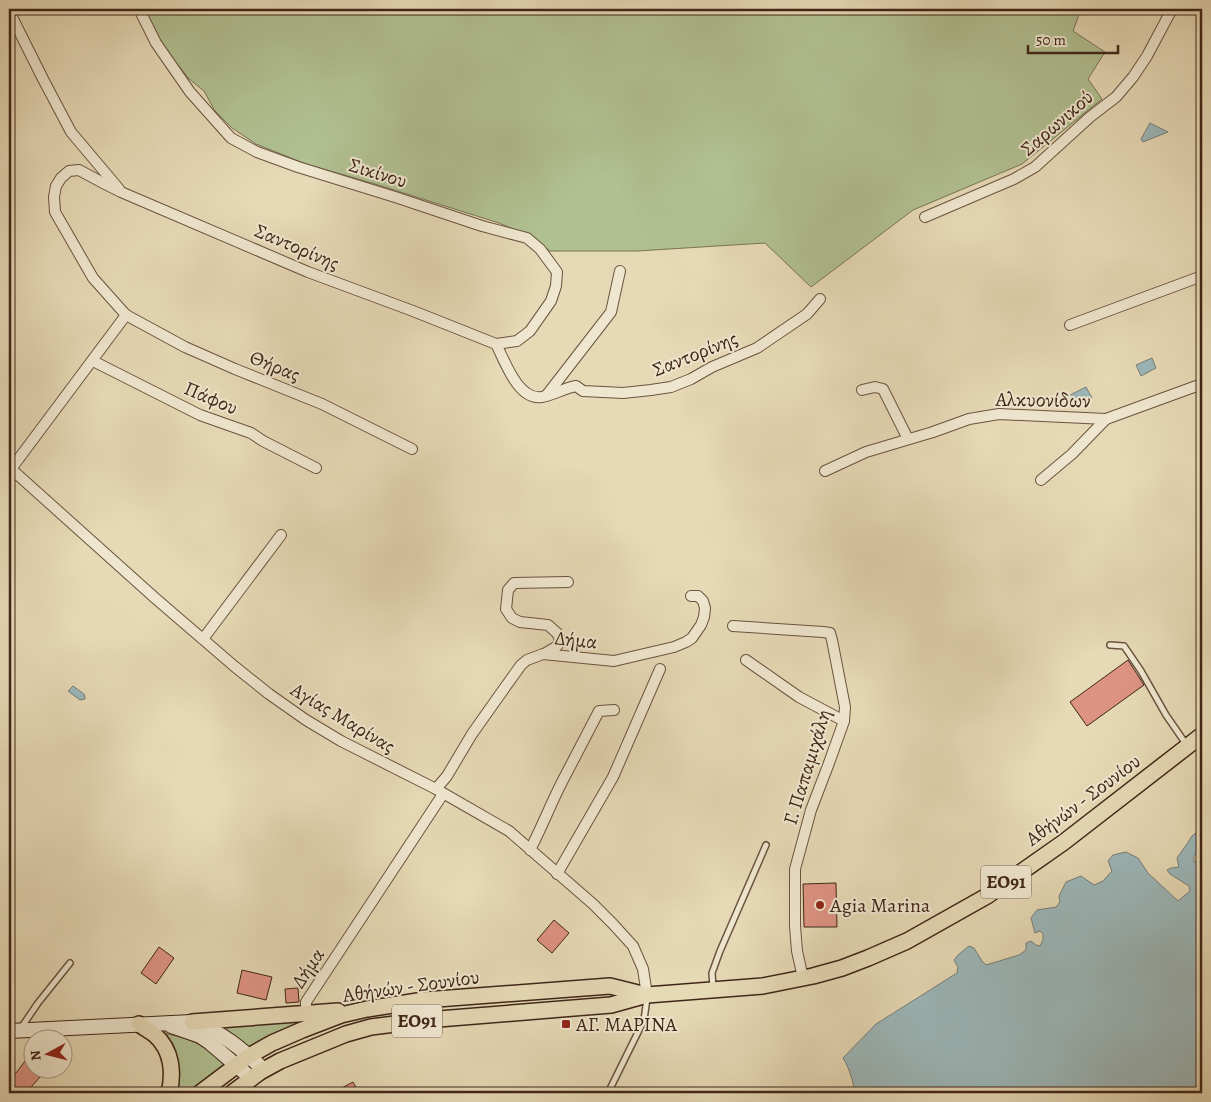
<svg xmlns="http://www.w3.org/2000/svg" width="1211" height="1102" viewBox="0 0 1211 1102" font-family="Alegreya,serif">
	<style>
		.green { fill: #b1c091; stroke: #787354 }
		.water { fill: #9cb7b9; stroke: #777d79 }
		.building { fill: #dd9382; stroke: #402618 }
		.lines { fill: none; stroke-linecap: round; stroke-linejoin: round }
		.service-casing { stroke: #6a533f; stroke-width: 8 }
		.minor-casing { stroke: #6a533f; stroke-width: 12 }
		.secondary-casing { stroke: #402618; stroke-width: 16 }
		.primary-casing { stroke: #402618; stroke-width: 18 }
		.service { stroke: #efe6cf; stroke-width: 5 }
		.minor { stroke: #efe6cf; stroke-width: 10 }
		.secondary { stroke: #efe6cf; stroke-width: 14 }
		.primary { stroke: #e6d9b5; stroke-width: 15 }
		.poi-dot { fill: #8f2418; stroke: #efe6cf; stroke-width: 2 }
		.labels { text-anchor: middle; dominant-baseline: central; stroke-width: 4; stroke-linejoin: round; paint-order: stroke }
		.shield { fill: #efe6cf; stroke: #74604f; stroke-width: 1 }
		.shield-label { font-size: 19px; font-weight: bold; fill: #402618 }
		.street-label { font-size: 20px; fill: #402618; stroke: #efe6cf }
		.poi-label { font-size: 20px; fill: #402618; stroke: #efe6cf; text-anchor: start }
	</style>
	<rect width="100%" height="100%" fill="#e6d9b5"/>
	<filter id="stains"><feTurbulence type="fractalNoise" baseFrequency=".004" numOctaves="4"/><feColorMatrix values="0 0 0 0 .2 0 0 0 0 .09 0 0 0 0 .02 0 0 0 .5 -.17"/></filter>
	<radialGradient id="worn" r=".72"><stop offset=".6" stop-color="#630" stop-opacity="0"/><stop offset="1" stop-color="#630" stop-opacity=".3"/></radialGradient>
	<g class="green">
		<polygon points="139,9 1074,9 1080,12 1073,31 1105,52 1088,79 1102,99 1022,164 913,210 811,287 765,243 637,251 550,251 530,236 499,223 375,184 306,164 256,144 232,128 215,111 204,91 188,78 180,67 167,57"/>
		<polygon points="311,1021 248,1051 213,1024"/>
		<polygon points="160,1032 187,1039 205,1047 229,1062 191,1093 176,1093"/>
	</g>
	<g class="water">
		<polygon points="1150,123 1168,132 1143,142 1141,139"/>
		<polygon points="1152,358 1156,368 1141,376 1136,365"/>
		<polygon points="1086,387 1092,398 1086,402 1085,398 1079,402 1071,401 1068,396"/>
		<polygon points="73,686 84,694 85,697 85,699 80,700 68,691"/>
		<path d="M 1202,828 L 1202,846 L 1199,846 L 1198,849 L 1200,854 L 1202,855 L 1202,858 L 1196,854 L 1194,856 L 1194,862 L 1202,862 L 1202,1093 L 854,1093 C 855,1085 848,1065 843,1058 L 876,1024 L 957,973 L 958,967 L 954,960 L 958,955 L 969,946 L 974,948 L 982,961 L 986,965 L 1019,955 L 1026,950 L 1026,943 L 1031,941 L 1036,945 L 1040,946 L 1043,940 L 1043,934 L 1040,931 L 1035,933 L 1031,918 L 1037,910 L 1056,907 L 1060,902 L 1059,896 L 1066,882 L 1081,876 L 1094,885 L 1103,881 L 1112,871 L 1108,861 L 1113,855 L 1126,852 L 1138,858 L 1148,873 L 1178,901 L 1190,891 L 1189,886 L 1170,874 L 1167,870 L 1171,868 L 1179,867 L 1177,858 L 1187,844 L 1192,836 Z"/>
	</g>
	<g class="building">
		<polygon points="1128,660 1144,685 1087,726 1070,702"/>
		<polygon points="836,883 837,927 804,927 803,884"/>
		<polygon points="554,920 569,933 552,953 537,940"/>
		<polygon points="159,947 174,958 156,984 141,973"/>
		<polygon points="242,970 272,977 266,1000 237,993"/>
		<polygon points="298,988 299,1002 286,1003 285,989"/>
		<polygon points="32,1052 32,1070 46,1070 26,1093 14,1093 9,1089 9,1082"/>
		<polygon points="353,1082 359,1093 332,1093"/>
	</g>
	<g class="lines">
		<defs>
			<g id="service">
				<polyline points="1110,645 1124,646 1141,671 1166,715 1186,744"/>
				<polyline points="713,988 712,973 720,951 766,845"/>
				<polyline points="21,1028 38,1003 70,963"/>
				<polyline points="608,1093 644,1020 647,998"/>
			</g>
			<g id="minor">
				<polyline points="10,9 11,15 43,79 71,132 119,189"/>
				<polyline points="139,9 156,43 190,92 231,138 257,152 298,167 395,197 482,226 527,238 540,249 557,272 556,286 551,301 530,331 517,341 496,344"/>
				<polyline points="925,217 1014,179 1035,167 1090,117 1116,97 1133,77 1147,56 1172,9"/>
				<polyline points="126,315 185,347 235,369 322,404 412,449"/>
				<polyline points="1070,325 1202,276"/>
				<polyline points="93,361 200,415 251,433 263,441 316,468"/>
				<polyline points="862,390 875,387 883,389 908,439"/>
				<polyline points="546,396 611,312 620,271"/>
				<polyline points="9,467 155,598 234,666 269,694 306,720 341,741 436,789 509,831 593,904 613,924 633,946 643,969 647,995"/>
				<path d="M 11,469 L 126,315 L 93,278 L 55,212 L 54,197 L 56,186 L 61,178 L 69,171 L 79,170 L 105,184 L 121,192 L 308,272 L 413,311 L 496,344 C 505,361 518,401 542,397 C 554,395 564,388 576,386 L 583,391 L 623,393 L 651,390 L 671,387 L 691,379 L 712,367 L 757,348 L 807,314 L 820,299"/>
				<polyline points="825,471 866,452 933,432 969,419 999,414 1106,419 1202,384"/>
				<polyline points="1041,480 1072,454 1106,419"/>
				<polyline points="733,626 823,632 830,633 832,640 845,707 844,721 829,763 811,810 795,869 795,926 797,951 803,978"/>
				<polyline points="203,639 281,535"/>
				<polyline points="544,654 556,647 561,641 557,633 548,625 520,622 512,618 506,609 508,590 514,583 568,582"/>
				<polyline points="746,660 799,697 844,721"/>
				<polyline points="436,789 447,776 472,734 501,693 521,665 527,660 543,654 614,661 674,647 686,642 692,638 701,625 704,617 705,608 703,601 698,596 691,596"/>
				<path d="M 530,850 C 542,827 551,803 563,780 C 575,757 587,734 599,711 L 614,710"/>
				<polyline points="557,874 613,777 660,669"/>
				<polyline points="306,1013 306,1002 443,794"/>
			</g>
			<g id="secondary">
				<polyline points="171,1026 200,1036 209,1042 251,1078"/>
				<path d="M 9,1031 L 192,1022 C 220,1030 243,1050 264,1070"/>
			</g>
			<g id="primary">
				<polyline points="192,1022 338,1011"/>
				<path d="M 139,1024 C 144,1028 150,1031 155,1035 C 172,1050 174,1073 169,1093"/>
				<polyline points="200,1093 249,1056 272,1043 302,1030 341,1015 367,1009 424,1000 610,986 646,995"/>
				<polyline points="232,1093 260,1072 280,1061 346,1034 371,1027 426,1020 611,1005 647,995 763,986 813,976 842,968 868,958 907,941 987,896 1064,842 1202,735"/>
			</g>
		</defs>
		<use href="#service" class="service-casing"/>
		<use href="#minor" class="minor-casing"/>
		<use href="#secondary" class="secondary-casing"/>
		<use href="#primary" class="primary-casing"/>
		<use href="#service" class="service"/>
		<use href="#minor" class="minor"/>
		<use href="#secondary" class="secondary"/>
		<use href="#primary" class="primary"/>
	</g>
	<g class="poi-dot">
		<circle cx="820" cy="905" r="5"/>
		<rect x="561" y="1019" width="10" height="10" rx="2.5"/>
	</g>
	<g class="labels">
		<g class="shield">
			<rect x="981" y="865.5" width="50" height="33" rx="4"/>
			<rect x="392" y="1004.5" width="50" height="33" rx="4"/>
		</g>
		<g class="shield-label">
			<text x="1006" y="882">ΕΟ91</text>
			<text x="417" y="1021">ΕΟ91</text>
		</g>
		<g class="street-label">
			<text transform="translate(1057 123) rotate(-41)">Σαρωνικού</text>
			<text transform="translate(378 173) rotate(17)">Σικίνου</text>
			<text transform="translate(297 247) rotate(23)">Σαντορίνης</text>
			<text transform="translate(695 354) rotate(-22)">Σαντορίνης</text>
			<text transform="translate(275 366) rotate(22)">Θήρας</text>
			<text transform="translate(211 398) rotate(23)">Πάφου</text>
			<text transform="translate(1043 400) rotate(1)">Αλκυονίδων</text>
			<text transform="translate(576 640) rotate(6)">Δήμα</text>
			<text transform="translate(343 718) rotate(31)">Αγίας Μαρίνας</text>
			<text transform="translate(807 767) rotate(-73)">Γ. Παπαμιχάλη</text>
			<text transform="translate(1083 800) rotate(-37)">Αθήνών - Σουνίου</text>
			<text transform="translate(308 968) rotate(-57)">Δήμα</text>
			<text transform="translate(411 986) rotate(-8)">Αθήνών - Σουνίου</text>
		</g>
		<g class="poi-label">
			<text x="830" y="905">Agia Marina</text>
			<text x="576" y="1024">ΑΓ. ΜΑΡΙΝΑ</text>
		</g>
	</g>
	<rect width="1211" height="1102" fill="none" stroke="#e6d9b5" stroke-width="30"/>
	<rect x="10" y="10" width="1191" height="1082" fill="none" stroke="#402618" stroke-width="2.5"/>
	<rect x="15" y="15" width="1181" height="1072" fill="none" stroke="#402618"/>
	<g transform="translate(48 1054) rotate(263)"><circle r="24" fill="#efe6cf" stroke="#a99986"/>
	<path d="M0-4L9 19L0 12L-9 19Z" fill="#8f2418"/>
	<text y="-8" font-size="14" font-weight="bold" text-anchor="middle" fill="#402618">N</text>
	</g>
	<path d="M1028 45v8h90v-8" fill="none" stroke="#402618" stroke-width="2.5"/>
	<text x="1036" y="45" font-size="15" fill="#402618" stroke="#efe6cf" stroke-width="4" paint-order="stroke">50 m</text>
	<rect width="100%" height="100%" filter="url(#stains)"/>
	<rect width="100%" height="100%" fill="url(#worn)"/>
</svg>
